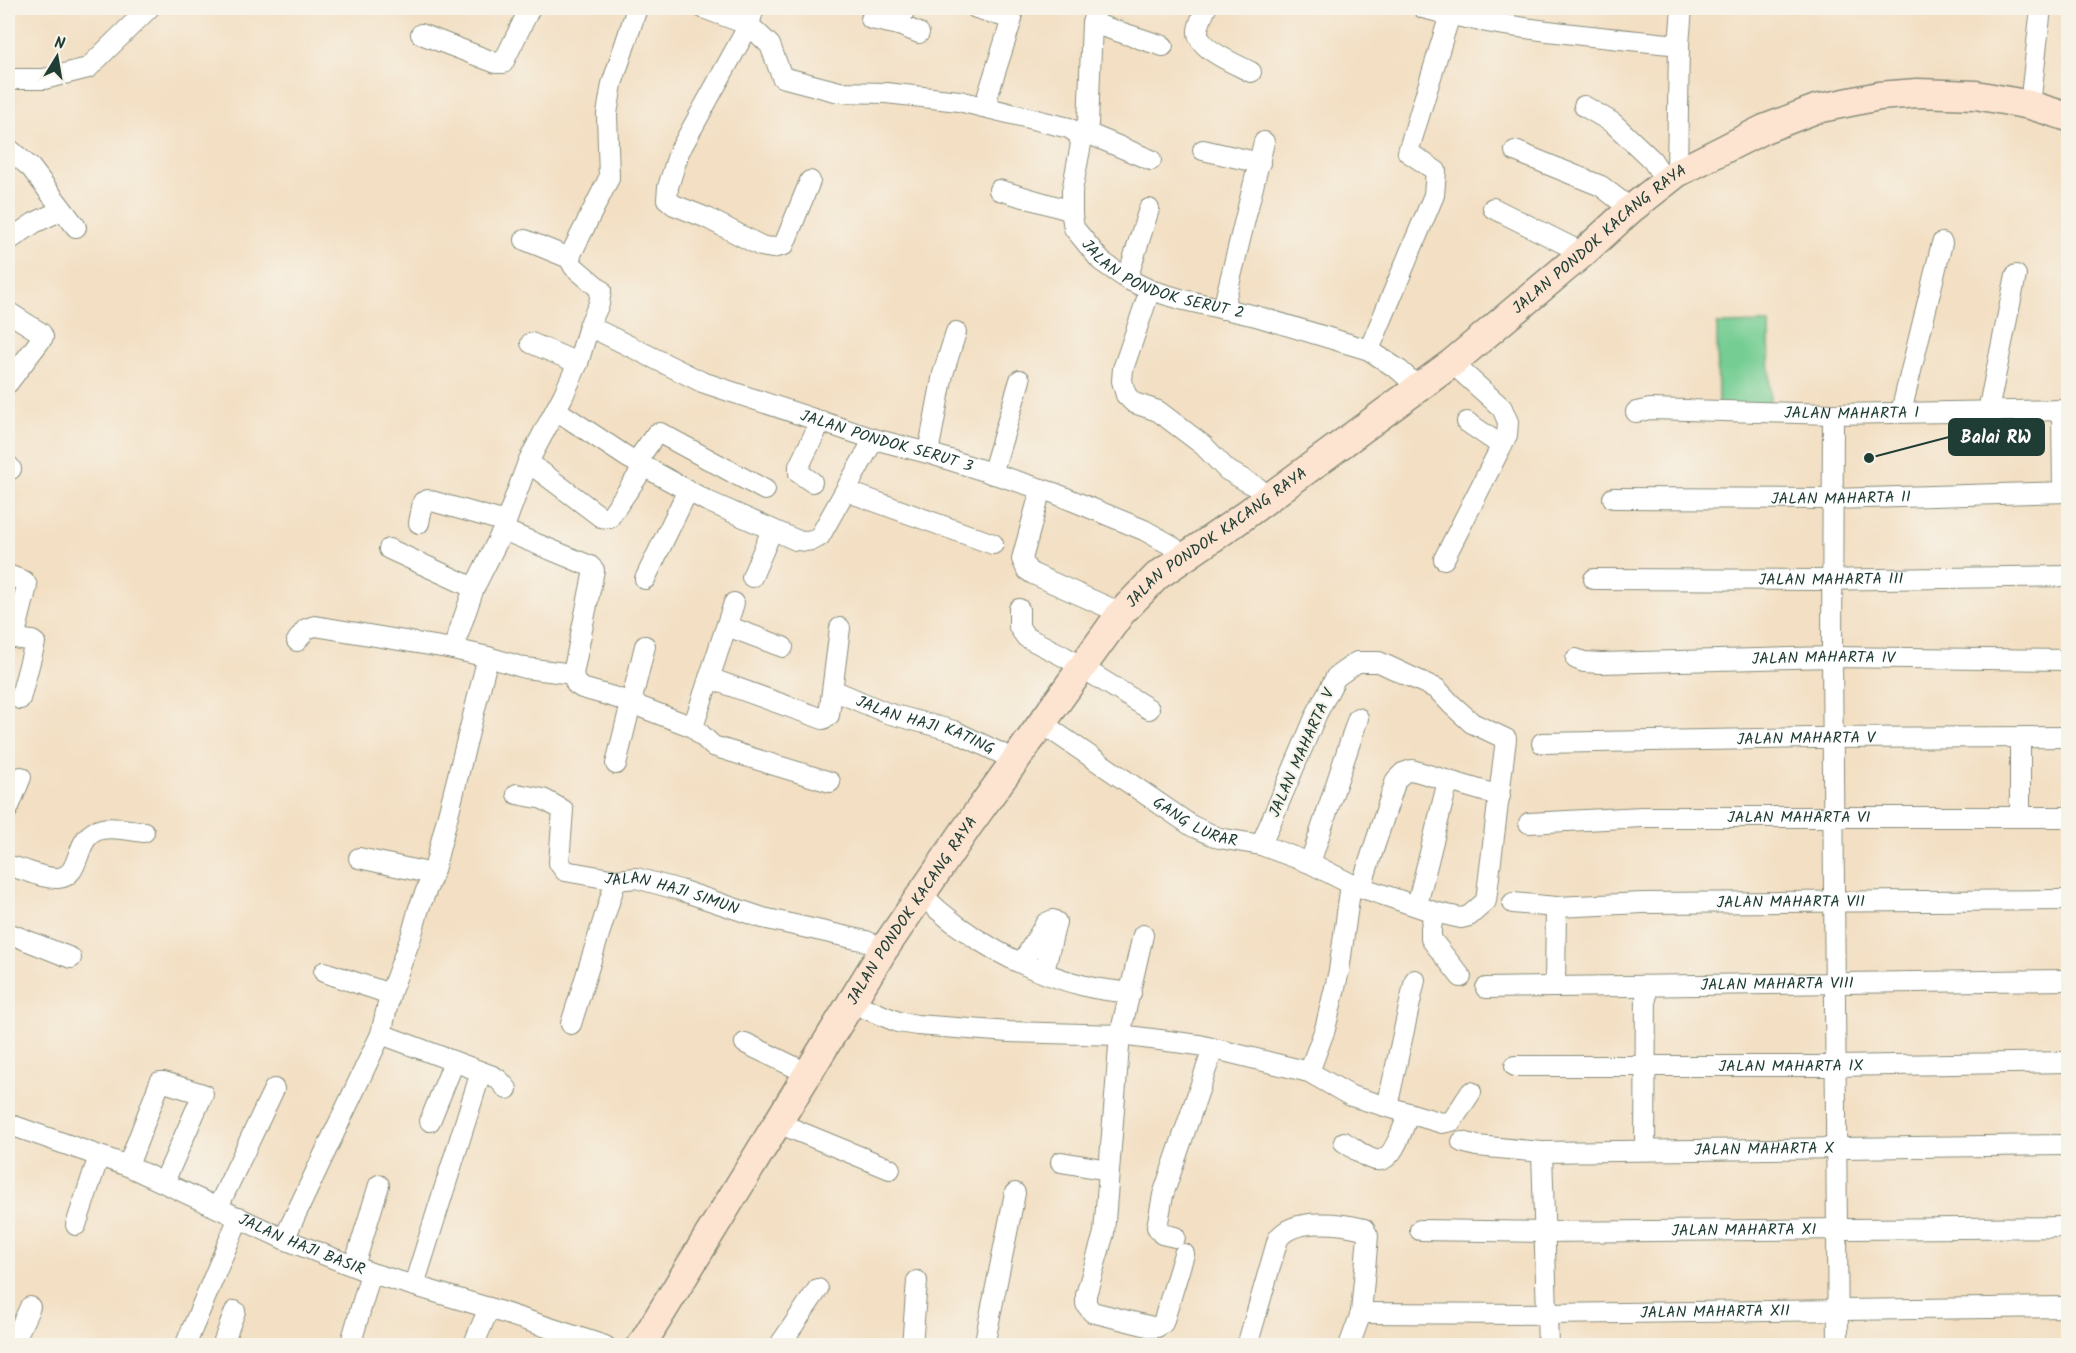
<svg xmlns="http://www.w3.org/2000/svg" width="2076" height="1353" viewBox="0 0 2076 1353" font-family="Kalam,sans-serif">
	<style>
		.green { fill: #74cd93; stroke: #4a8564; stroke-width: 1.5 }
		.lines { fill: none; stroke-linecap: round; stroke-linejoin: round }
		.minor-casing { stroke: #898e7c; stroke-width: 22 }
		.secondary-casing { stroke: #898e7c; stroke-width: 31 }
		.minor { stroke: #fff; stroke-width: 20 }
		.secondary { stroke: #fde4d0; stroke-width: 28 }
		.labels { text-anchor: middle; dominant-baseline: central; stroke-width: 4.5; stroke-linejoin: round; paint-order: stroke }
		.street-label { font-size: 16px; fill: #1f3d34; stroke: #f7f3e8 }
		.leader { fill: none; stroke: #1f3d34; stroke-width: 2 }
		.callout-dot { fill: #1f3d34; stroke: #f7f3e8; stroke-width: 2 }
		.callout { fill: #1f3d34; stroke: #1f3d34; stroke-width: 2 }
		.callout-label { font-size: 18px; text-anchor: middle; font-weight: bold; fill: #fff }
	</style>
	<rect width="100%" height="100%" fill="#f7f3e8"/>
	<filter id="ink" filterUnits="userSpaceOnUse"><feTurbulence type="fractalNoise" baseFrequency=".0167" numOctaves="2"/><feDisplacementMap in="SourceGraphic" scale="12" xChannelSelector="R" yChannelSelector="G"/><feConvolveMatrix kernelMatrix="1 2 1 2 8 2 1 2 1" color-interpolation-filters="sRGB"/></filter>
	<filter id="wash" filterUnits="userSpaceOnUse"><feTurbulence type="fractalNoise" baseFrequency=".008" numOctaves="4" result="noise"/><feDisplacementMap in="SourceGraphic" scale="24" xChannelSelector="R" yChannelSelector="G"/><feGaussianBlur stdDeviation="1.35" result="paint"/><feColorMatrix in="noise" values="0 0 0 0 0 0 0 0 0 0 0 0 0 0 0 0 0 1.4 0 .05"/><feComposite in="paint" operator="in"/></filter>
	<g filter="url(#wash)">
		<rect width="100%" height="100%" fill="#f3dfc3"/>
		<polygon class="green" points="1769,323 1770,409 1718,409 1717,324"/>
	</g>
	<g filter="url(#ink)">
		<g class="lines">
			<defs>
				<g id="minor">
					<path id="s1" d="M 703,8 L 749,25 L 770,45 L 782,77 L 839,92 L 886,93 L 959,101 L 1069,128 L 1078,134 L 1081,144 L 1072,191 L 1072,216 L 1074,228 L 1101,261 L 1127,279 L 1150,290 L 1184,300 L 1256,316 L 1369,350 L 1399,370 L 1418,387"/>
					<polyline points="754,8 749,25 679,152 668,187 667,199 674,205 707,218 761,246 772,248 784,245 810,181"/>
					<polyline points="905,8 899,25 919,33"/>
					<polyline points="976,8 1012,19 984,107"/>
					<path d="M 1206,8 C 1203,15 1199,23 1198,30 C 1196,49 1236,64 1251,72"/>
					<path d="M 1423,8 C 1506,30 1593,36 1679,45"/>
					<polyline points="871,19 899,25"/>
					<polyline points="1092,23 1163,46"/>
					<polyline points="421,34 496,63 503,63 530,8"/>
					<polyline points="8,82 16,79 44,79 88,68 149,8"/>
					<polyline points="2030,105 2041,8"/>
					<polyline points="1584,106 1613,123 1652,160 1666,181"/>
					<polyline points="1078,134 1088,124 1092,23 1097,8"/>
					<polyline points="1078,134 1094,136 1151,160"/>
					<polyline points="8,148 31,168 76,227"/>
					<polyline points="1203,150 1260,163"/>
					<polyline points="1515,151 1601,186 1631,209"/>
					<polyline points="1677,173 1679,45 1682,8"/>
					<polyline points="999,190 1072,211"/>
					<polyline points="1493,208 1583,253"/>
					<polyline points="8,241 34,223 62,210"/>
					<polyline points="569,258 609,178 607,114 612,84 637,8"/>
					<polyline points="1127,279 1149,209"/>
					<polyline points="1150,290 1123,369 1122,381 1126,395 1134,403 1158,411 1203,445 1227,470 1258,488 1268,498"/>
					<polyline points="1223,309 1264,142"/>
					<polyline points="8,312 41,333 43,337 8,383"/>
					<path id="s2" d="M 589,326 L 702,382 L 874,439 L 928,453 L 1054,493 L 1144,530 L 1169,544 L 1184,556"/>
					<polyline points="531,343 578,363"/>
					<polyline points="1369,350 1434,195 1436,171 1408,152 1452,8"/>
					<path d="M 556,410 L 627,457 L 707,501 L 796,540 C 805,541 812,542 820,536 L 874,439"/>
					<polyline points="1988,411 2016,275"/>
					<polyline points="2062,411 2063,492"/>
					<path id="s3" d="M 1636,412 L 1650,409 L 1833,414 L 2068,410"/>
					<polyline points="1901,412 1942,243"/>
					<polyline points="1833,414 1832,657 1838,1346"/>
					<polyline points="1467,422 1502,446"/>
					<polyline points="928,453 943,374 956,332"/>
					<polyline points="528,462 601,517 609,518 644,467"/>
					<polyline points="636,462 656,434 660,433 765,490"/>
					<polyline points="8,465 11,469"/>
					<polyline points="992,474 1020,380"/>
					<polyline points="812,482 799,473 799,466 821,421"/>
					<polyline points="1041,489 1022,559 1027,570 1033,574 1121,613"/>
					<polyline points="846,491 993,544"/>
					<path id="s4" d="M 1613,498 L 1833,499 L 2068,492"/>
					<polyline points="419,523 423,502 428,500 506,522"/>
					<polyline points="503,530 590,566 594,570 573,674"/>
					<polyline points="389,549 474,588"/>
					<polyline points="1444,559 1507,435 1508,422 1502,408 1452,363"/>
					<polyline points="8,575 24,581 27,586 14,638"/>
					<polyline points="752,577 772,530"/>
					<polyline points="645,579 688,490"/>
					<path id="s5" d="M 1594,579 L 1816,580 L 2068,576"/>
					<polyline points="1019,609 1019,627 1026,637 1065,657 1149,709"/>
					<polyline points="727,626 783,647"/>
					<polyline points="8,637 32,641 35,643 20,699"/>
					<polyline points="297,641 306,629 315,626 453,649"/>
					<polyline points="488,657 525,668 573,674 576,684 582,688 617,698 693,727 713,746 830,782"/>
					<path id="s6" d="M 1576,659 L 1584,662 L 1601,663 L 1832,657 L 2068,660"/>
					<polyline points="709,678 823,719 829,715 840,628"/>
					<path id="s7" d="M 833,690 L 887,713 L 954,731 L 1017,761"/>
					<path id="s8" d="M 1043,724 L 1192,826 L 1219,838 L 1261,845 L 1310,863 L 1351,884 L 1434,912 L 1461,918 L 1469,916 L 1486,901 L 1506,739 L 1472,723 L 1451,704 L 1437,689 L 1379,662 L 1357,662 L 1336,677 L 1317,713 L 1261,845"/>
					<polyline points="693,727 734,603"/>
					<polyline points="2020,738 2020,817"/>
					<path id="s9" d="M 1542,743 L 1812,738 L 2068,737"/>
					<polyline points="616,764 645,646"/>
					<path id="s10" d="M 517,794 L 543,799 L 563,810 L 559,863 L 565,871 L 616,880 L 636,878 L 680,890 L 763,918 L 866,941 L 884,949"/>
					<polyline points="8,809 21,777"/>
					<path id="s11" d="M 1529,823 L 1642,817 L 2068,817"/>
					<polyline points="359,858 433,874"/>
					<polyline points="1310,863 1358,718"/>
					<path d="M 8,866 C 24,868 41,879 58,878 C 84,876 72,835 102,829 C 115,826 131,831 144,832"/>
					<polyline points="1361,887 1396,780 1403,773 1412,770 1500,796"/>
					<path d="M 921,894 C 965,938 1024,971 1085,986 C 1100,990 1116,991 1131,993"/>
					<path id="s12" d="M 1513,903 L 1556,907 L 1643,903 L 2068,900"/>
					<polyline points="1417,905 1448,781"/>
					<polyline points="1434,912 1431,928 1431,939 1461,977"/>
					<polyline points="8,933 71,958"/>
					<polyline points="1143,935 1120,1035 1104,1233 1086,1295 1086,1304 1092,1312 1152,1327 1157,1327 1163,1323 1184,1254"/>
					<polyline points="1022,963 1046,923 1053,920 1056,922 1044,972"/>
					<polyline points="324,972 390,994"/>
					<polyline points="1555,987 1556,907"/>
					<path id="s13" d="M 1486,988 L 2068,980"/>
					<polyline points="850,1002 898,1022 917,1025 1009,1032 1120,1035 1199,1045 1309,1072 1351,1096 1442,1123 1452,1121 1471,1092"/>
					<polyline points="571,1024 616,880"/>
					<polyline points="381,1034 493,1076 499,1080 507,1089"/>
					<polyline points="745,1043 807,1073"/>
					<path id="s14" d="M 1515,1066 L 1835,1066 L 2068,1062"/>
					<polyline points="1309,1072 1325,1029 1339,971 1351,884"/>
					<polyline points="1387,1107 1415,980"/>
					<polyline points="430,1121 454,1062"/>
					<polyline points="778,1123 890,1169"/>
					<path id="s15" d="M 8,1124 L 128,1166 L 284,1239 L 371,1273 L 489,1308 L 605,1346"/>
					<path d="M 1344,1142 C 1353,1147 1366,1159 1376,1160 C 1394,1163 1403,1126 1409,1113"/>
					<path id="s16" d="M 1462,1142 L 1477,1146 L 1542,1152 L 2068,1145"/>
					<polyline points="1645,1150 1646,986"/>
					<polyline points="1542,1152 1548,1346"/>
					<polyline points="1061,1162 1108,1170"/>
					<polyline points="128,1166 160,1082 164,1082 203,1094 164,1182"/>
					<polyline points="218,1207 274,1089"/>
					<polyline points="76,1225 99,1156"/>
					<path id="s17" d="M 1420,1230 L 1544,1232 L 2068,1227"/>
					<polyline points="1175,1237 1162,1234 1157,1227 1163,1195 1213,1049"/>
					<polyline points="284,1239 381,1034 390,994 411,937 419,908 433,874 488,657 453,649 474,588 503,530 528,462 563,396 578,363 589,326 599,304 601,290 574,267 569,258 525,240"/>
					<polyline points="354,1266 379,1185"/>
					<polyline points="414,1285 481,1072"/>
					<path id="s18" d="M 1361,1313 L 1547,1314 L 2068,1307"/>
					<polyline points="12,1346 30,1307"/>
					<polyline points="185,1346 239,1217"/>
					<polyline points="222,1346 235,1311"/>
					<polyline points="350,1346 371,1273"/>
					<polyline points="473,1346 489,1308"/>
					<polyline points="779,1346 818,1289"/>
					<polyline points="912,1346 917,1281"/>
					<polyline points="984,1346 1015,1193"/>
					<path d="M 1247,1346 L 1278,1239 C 1293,1217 1341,1223 1364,1229 L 1368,1236 L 1361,1313 L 1349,1346"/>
				</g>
				<g id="secondary">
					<path id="s19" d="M 641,1346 L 884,949 L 968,826 L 1121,613 L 1157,576 L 1233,524 L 1452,363 L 1583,253 L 1631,209 L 1677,173 L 1764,129 L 1816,109 L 1879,96 L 1917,93 L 1976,95 L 2030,105 L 2068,117"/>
				</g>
			</defs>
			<use href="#minor" class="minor-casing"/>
			<use href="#secondary" class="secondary-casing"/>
			<use href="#minor" class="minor"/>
			<use href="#secondary" class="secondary"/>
		</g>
	</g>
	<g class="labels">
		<g class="street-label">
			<text stroke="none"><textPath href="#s19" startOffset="1485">JALAN PONDOK KACANG RAYA</textPath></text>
			<text stroke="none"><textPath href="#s1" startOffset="618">JALAN PONDOK SERUT 2</textPath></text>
			<text stroke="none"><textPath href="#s3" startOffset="216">JALAN MAHARTA I</textPath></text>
			<text stroke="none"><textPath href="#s2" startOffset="320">JALAN PONDOK SERUT 3</textPath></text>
			<text stroke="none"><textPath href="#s4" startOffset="228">JALAN MAHARTA II</textPath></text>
			<text stroke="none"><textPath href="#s19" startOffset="999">JALAN PONDOK KACANG RAYA</textPath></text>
			<text stroke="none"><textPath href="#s5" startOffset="237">JALAN MAHARTA III</textPath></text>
			<text stroke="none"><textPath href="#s6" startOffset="248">JALAN MAHARTA IV</textPath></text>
			<text stroke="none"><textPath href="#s7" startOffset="99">JALAN HAJI KATING</textPath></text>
			<text stroke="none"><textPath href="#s9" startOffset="264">JALAN MAHARTA V</textPath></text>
			<text transform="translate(1302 753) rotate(-66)">JALAN MAHARTA V</text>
			<text stroke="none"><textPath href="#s11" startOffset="270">JALAN MAHARTA VI</textPath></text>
			<text stroke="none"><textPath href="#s8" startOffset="182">GANG LURAR</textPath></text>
			<text stroke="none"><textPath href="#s10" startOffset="222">JALAN HAJI SIMUN</textPath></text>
			<text stroke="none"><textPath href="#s12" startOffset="278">JALAN MAHARTA VII</textPath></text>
			<text stroke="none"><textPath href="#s19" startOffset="513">JALAN PONDOK KACANG RAYA</textPath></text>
			<text stroke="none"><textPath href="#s13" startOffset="291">JALAN MAHARTA VIII</textPath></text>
			<text stroke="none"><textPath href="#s14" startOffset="276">JALAN MAHARTA IX</textPath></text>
			<text stroke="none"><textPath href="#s16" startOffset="303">JALAN MAHARTA X</textPath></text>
			<text stroke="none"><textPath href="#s17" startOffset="324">JALAN MAHARTA XI</textPath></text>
			<text stroke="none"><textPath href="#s15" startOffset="318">JALAN HAJI BASIR</textPath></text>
			<text stroke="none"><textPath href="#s18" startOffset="354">JALAN MAHARTA XII</textPath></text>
		</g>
	</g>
	<path class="leader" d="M1869 458L1949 437"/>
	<circle class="callout-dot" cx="1869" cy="458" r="6"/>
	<rect class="callout" x="1949" y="419" width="95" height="36" rx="6"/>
	<g class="callout-label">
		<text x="1996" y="443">Balai RW</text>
	</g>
	<rect width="2076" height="1353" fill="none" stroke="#f7f3e8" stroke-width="30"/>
	<g transform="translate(57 57) rotate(11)" stroke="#f7f3e8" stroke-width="4.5" paint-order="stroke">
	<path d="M0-4.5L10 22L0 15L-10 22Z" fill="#1f3d34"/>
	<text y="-9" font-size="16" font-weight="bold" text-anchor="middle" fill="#1f3d34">N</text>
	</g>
</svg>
